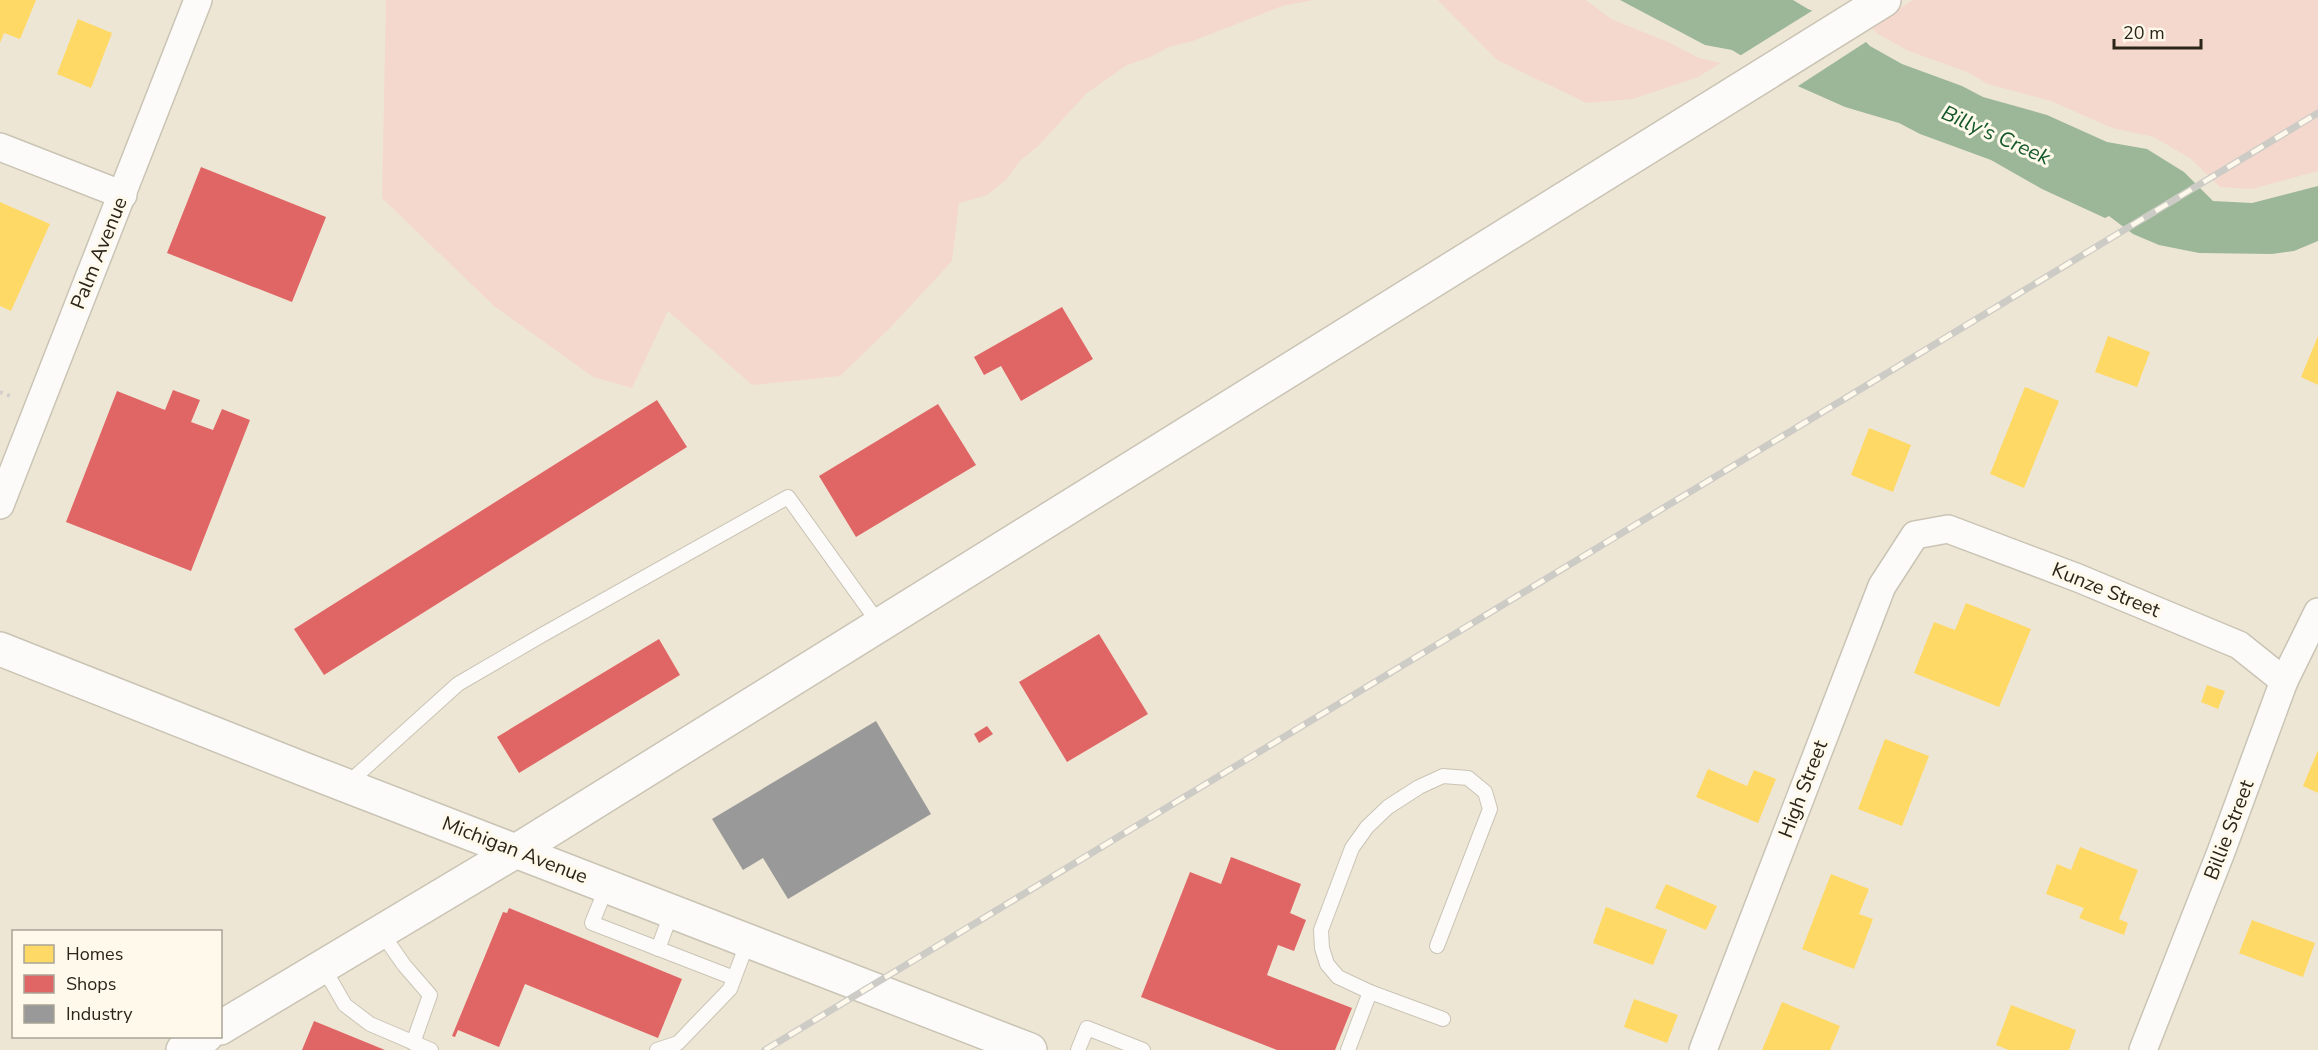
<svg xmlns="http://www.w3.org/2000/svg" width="2318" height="1050" viewBox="0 0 2318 1050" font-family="'Nunito Sans',sans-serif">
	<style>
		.green { fill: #f4d8cd }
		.water { fill: #9bb798 }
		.pier { fill: #eee6d4 }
		.homes { fill: #ffd966 }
		.shops { fill: #e06666 }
		.industry { fill: #999 }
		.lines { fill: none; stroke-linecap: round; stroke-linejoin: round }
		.service-casing { stroke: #cac4b5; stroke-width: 16 }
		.minor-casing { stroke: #cac4b5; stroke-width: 30 }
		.tertiary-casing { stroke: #cac4b5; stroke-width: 36 }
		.primary-casing { stroke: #cac4b5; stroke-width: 36 }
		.path { stroke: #d3d0cb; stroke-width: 4; stroke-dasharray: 3 4.5; stroke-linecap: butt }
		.service { stroke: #fcfbf9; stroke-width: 14 }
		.minor { stroke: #fcfbf9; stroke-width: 27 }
		.tertiary { stroke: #fcfbf9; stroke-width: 33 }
		.primary { stroke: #fcfbf9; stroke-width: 33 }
		.rail-casing { stroke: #cdcbc6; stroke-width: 7 }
		.rail { stroke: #fef9eb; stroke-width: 4.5; stroke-dasharray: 14; stroke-linecap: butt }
		.labels { text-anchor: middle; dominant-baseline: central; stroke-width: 6; stroke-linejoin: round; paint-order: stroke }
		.street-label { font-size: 20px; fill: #2a2518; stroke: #fef9eb }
		.water-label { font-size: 21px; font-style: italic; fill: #145729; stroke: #fef9eb }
	</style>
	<rect width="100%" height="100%" fill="#eee6d4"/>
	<g class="green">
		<polygon points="386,0 1314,0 1282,6 1193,41 1169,47 1148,58 1127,65 1087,93 1038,146 1020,161 1006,180 987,195 959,203 952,261 890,328 840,376 752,385 668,311 632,388 593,377 494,306 382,198"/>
		<polygon points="1438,0 1586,0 1611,19 1668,42 1699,58 1721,63 1698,77 1633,99 1587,103 1497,60"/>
		<polygon points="1913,0 2318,0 2318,171 2252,189 2220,187 2191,159 2154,137 2112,128 2051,101 1988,84 1967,72 1909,51 1878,34 1871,27"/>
	</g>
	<polygon class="water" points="1620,0 1793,0 1808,9 1850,26 1870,46 1902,64 1962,86 1983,97 2047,115 2107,142 2147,149 2184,172 2213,201 2252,203 2318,186 2318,241 2294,251 2272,254 2199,253 2159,245 2133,234 2109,216 2105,218 2042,189 1991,160 1920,134 1899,123 1845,107 1775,76 1732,50 1705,45"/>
	<polygon class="pier" points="1815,9 1851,24 1869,40 1795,88 1774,78 1738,57"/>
	<g class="homes">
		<polygon points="0,0 36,0 20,39 4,33 0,43"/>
		<polygon points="78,19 112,33 91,88 57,74"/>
		<polygon points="0,202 50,224 11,311 0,306"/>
		<polygon points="2108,336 2150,352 2137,387 2095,372"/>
		<polygon points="2318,336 2318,385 2301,377"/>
		<polygon points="2025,387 2059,401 2024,488 1990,474"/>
		<polygon points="1869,428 1911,445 1893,492 1851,475"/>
		<polygon points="1966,603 2031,629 1999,707 1914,673 1934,622 1955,630"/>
		<polygon points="2207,685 2225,691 2218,709 2201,702"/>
		<polygon points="1885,739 1929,756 1902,826 1858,809"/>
		<polygon points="2318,750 2318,793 2303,786"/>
		<polygon points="1708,769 1747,786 1754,770 1776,779 1758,823 1696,797"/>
		<polygon points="2080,847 2138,870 2119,919 2128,923 2124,935 2079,918 2084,908 2046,894 2057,864 2071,870"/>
		<polygon points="1831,874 1869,889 1859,914 1873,919 1854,969 1802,949"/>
		<polygon points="1666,884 1717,906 1706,930 1655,908"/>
		<polygon points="1606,907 1667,930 1653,965 1593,943"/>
		<polygon points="2252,920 2315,943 2303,977 2239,953"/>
		<polygon points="1634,999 1678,1015 1667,1043 1624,1027"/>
		<polygon points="1782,1002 1840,1026 1830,1050 1762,1050"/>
		<polygon points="2011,1005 2076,1030 2069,1050 2009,1050 1996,1045"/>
	</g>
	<g class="shops">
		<polygon points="201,167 326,217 292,302 167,253"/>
		<polygon points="1062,307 1093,359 1021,401 1001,366 984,375 974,357"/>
		<polygon points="173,390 200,400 191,422 213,430 222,409 250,420 191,571 66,522 117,391 165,410"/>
		<polygon points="657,400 687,447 324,675 294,629"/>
		<polygon points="938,404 976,465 856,537 819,476"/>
		<polygon points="1099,634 1148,714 1067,762 1019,682"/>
		<polygon points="659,639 680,675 519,773 497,737"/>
		<polygon points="987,726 993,734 979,743 974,734"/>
		<polygon points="1231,857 1301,884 1290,913 1306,920 1294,951 1278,945 1267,975 1352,1008 1335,1050 1277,1050 1141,997 1190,872 1221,884"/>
		<polygon points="509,908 682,979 658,1038 525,984 499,1047 458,1030 455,1037 452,1036 503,912 507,913"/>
		<polygon points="314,1021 385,1050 302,1050"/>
	</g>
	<polygon class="industry" points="876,721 931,814 788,899 763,858 743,870 712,819"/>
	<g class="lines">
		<defs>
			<g id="service">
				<polyline points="346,785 458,684 542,635 788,497 880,625"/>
				<polyline points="607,886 592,923 734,978"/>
				<polyline points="381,932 404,965 430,995 413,1043"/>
				<polyline points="658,949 672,911"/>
				<polyline points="323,967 345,1005 370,1024 431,1050"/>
				<polyline points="1370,992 1443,1019"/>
				<polyline points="657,1050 678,1043 730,989 748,941"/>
				<polyline points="1078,1050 1087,1028 1143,1050"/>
				<polyline points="1348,1050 1370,992 1338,977 1327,964 1322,948 1321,930 1352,848 1367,827 1388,807 1419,787 1443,776 1468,778 1485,792 1490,809 1437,946"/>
			</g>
			<g id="minor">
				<polyline points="0,147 123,195"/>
				<polyline points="0,505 198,0"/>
				<polyline points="1703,1050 1882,586 1915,535 1948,529 2078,578 2239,645 2284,681"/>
				<polyline points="2143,1050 2221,852 2284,681 2318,612"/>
			</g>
			<polyline id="tertiary" points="0,649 306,770 1030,1050"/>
			<g id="primary">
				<polyline points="220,1028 516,851 1884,0"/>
				<polyline points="183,1050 206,1036"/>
			</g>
		</defs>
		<use href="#service" class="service-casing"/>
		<use href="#minor" class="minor-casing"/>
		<use href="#tertiary" class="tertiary-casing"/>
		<use href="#primary" class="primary-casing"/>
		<polyline class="path" points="0,392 13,397"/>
		<use href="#service" class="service"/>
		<use href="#minor" class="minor"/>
		<use href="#tertiary" class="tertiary"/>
		<use href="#primary" class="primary"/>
		<defs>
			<polyline id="rail" points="765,1050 2318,113"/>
		</defs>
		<use href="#rail" class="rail-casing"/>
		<use href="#rail" class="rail"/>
	</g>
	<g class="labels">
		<g class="street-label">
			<text transform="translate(99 253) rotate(-68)">Palm Avenue</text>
			<text transform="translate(2106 590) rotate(22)">Kunze Street</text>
			<text transform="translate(1803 789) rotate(-69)">High Street</text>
			<text transform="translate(2229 830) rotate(-69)">Billie Street</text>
			<text transform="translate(515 850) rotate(21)">Michigan Avenue</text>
		</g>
		<g class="water-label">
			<text transform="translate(1996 135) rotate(24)">Billy's Creek</text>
		</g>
	</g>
	<rect x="12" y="930" width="210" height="108" fill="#fef9eb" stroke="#a9a497" stroke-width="1.5"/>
	<rect x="24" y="945" width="30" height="18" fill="#ffd966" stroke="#a9a497" stroke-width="1.5"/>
	<text x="66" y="960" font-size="18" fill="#2a2518">Homes</text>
	<rect x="24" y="975" width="30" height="18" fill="#e06666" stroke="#a9a497" stroke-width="1.5"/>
	<text x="66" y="990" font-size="18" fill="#2a2518">Shops</text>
	<rect x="24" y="1005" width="30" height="18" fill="#999999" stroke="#a9a497" stroke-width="1.5"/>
	<text x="66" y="1020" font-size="18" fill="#2a2518">Industry</text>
	<path d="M2114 39v9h87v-9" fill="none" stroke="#2a2518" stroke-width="3"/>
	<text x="2123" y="39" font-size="18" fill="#2a2518" stroke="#fef9eb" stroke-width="4.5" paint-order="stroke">20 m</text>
</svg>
